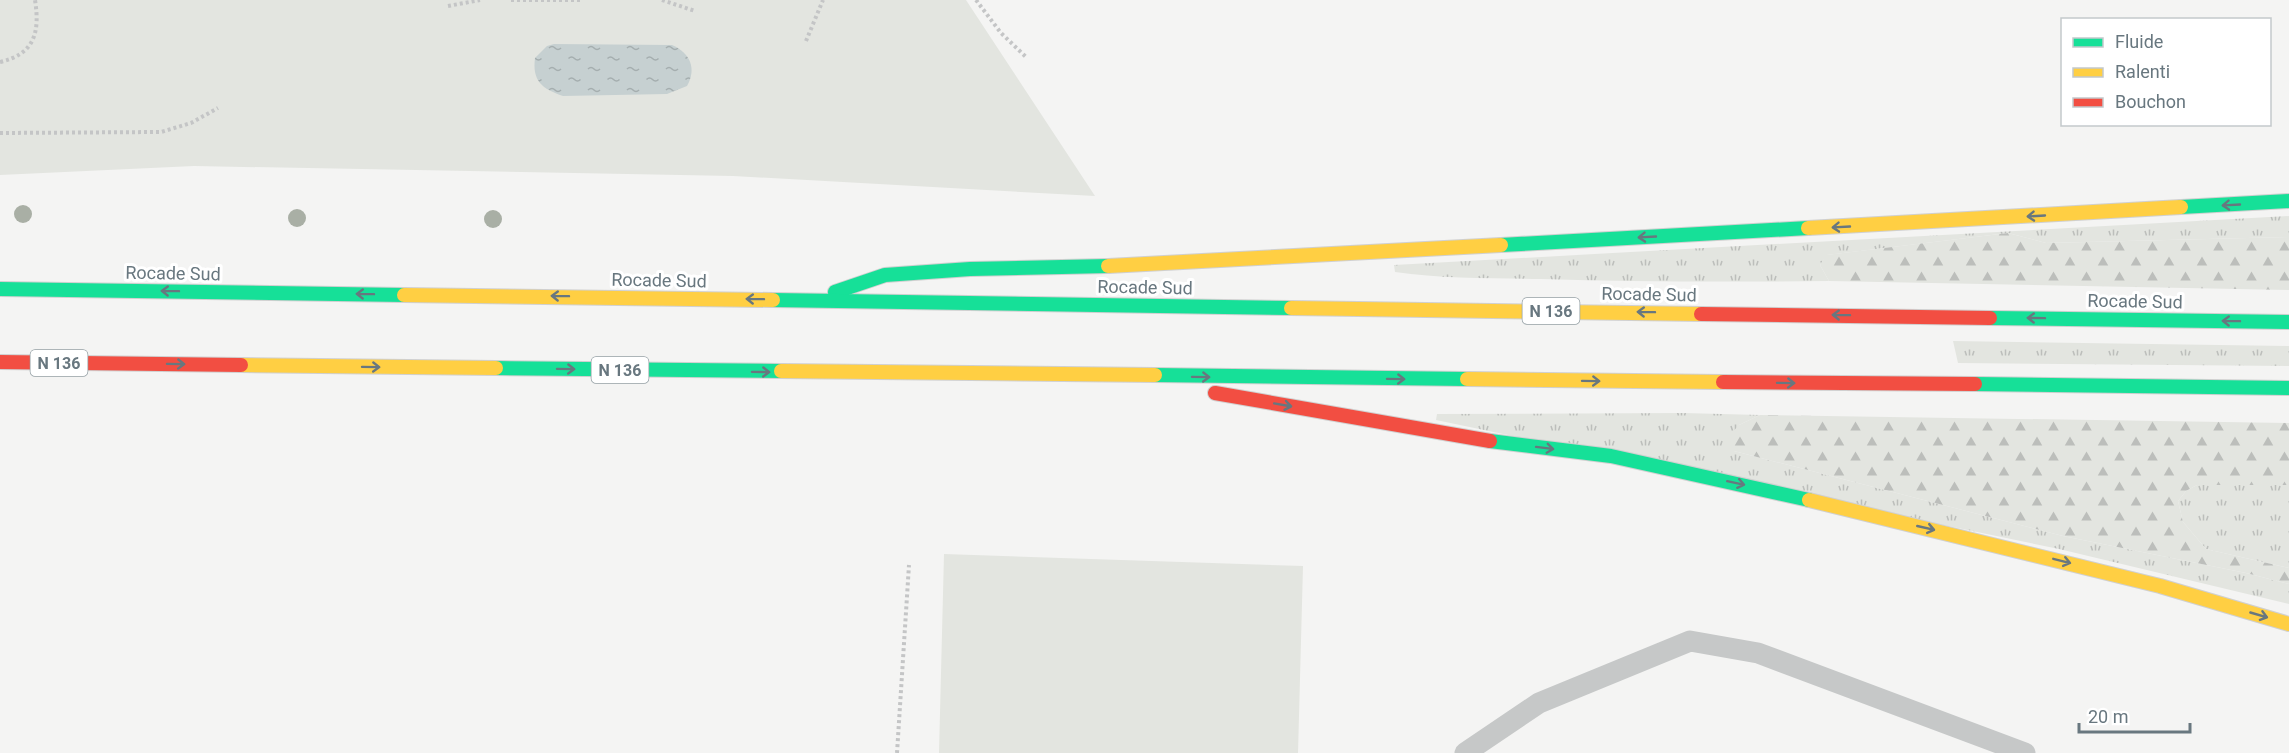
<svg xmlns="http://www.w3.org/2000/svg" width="2289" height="753" viewBox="0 0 2289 753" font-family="Roboto,sans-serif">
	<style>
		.grass { fill: url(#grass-tufts) }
		.forest { fill: url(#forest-firs) }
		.pitch { fill: #e3e5e0 }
		.water { fill: url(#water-ripples) }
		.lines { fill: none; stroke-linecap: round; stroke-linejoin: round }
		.fast-casing { stroke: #d0d0d0; stroke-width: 16 }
		.slow-casing { stroke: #d0d0d0; stroke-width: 16 }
		.jam-casing { stroke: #d0d0d0; stroke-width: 16 }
		.path { stroke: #c4c5c6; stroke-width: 4; stroke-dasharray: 3 3; stroke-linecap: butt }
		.lane { stroke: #c6c8c8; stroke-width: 21 }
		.fast { stroke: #16e098; stroke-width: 14 }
		.slow { stroke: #ffcf43; stroke-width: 14 }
		.jam { stroke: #f24e42; stroke-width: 14 }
		.tree { fill: #a9afa5 }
		.oneway { stroke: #68777f }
		.labels { text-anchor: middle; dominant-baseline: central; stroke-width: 6; stroke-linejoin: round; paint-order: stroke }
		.shield { fill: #fff; stroke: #95a0a5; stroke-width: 1.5 }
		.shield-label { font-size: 16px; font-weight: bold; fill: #68777f }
		.street-label { font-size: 18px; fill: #68777f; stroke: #fff }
	</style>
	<defs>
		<pattern id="grass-tufts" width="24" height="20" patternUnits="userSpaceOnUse" patternTransform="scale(1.5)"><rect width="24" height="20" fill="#e3e5e0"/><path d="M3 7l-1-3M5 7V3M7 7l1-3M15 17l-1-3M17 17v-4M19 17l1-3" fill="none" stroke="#bcbebb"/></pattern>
		<pattern id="forest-firs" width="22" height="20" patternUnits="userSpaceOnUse" patternTransform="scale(1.5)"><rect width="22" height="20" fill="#e3e5e0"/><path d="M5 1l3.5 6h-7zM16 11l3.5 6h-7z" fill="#bcbebb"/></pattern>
		<pattern id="water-ripples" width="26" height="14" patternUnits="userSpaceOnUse" patternTransform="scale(1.5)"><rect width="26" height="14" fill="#c6d0d1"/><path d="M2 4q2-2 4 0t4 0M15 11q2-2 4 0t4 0" fill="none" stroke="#a5aeaf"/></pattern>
	</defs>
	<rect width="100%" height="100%" fill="#f4f4f3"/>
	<g class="grass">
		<path d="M 2289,216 L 2289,237 L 2046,243 L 2008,233 L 1827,255 L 1820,265 L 1829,281 C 1733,282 1637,282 1541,279 C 1492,278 1442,279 1395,272 L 1394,265 Z"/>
		<polygon points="1953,341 2289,346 2289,366 1958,363"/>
		<polygon points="1683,413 1760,415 1739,425 1734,451 2063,536 2246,573 2289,584 2289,604 2059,549 1436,420 1437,414"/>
		<polygon points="2197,485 2289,485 2289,568 2206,549 2183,522 2178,501 2186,491"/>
	</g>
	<g class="forest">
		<polygon points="2008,233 2046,243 2289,237 2289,290 1829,281 1820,265 1826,255"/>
		<polygon points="1760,415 2289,423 2289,485 2197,485 2186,491 2178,501 2183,522 2206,549 2289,568 2289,584 2246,573 2063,536 1734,451 1728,437 1739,425"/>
	</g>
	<g class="pitch">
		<polygon points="0,0 966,0 1095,196 733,176 194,166 0,175"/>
		<polygon points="944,554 1303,566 1298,753 939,753"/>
	</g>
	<path class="water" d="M 554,44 L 672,45 C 690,53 697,68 687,86 L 667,94 L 563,96 C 542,89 532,81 535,58 L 547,46 Z"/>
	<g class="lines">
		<defs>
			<g id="fast">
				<polyline points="2181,207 2289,201"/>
				<polyline points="1501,245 1808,228"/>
				<polyline points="0,289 404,295"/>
				<polyline points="835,292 885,275 970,269 1108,266"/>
				<polyline points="773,300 1291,308"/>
				<polyline points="1990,318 2289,322"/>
				<polyline points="496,368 781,371"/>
				<polyline points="1155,375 1467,379"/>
				<polyline points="1975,384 2289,388"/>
				<polyline points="1490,441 1611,456 1809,500"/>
			</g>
			<g id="slow">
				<polyline points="1808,228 2181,207"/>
				<polyline points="1108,266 1501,245"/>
				<polyline points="404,295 773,300"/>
				<polyline points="1291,308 1701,314"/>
				<polyline points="241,365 496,368"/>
				<polyline points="781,371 1155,375"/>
				<polyline points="1467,379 1723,382"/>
				<polyline points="1809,500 2160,586 2289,624"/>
			</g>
			<g id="jam">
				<polyline points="1701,314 1990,318"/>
				<polyline points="0,362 241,365"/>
				<polyline points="1723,382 1975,384"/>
				<polyline points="1215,393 1490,441"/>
			</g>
		</defs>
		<use href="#fast" class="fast-casing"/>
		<use href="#slow" class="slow-casing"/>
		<use href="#jam" class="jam-casing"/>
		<g class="path">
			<polyline points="511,0 580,0"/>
			<polyline points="662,0 695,11"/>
			<polyline points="976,0 1001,33 1026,57"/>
			<polyline points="448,6 480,0"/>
			<polyline points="806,41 823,0"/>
			<path d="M 0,62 C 35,54 40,32 35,0"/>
			<polyline points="0,133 161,132 191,123 218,108"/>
			<polyline points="897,753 909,565"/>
		</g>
		<polyline class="lane" points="1465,753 1539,703 1690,641 1758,653 2025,753"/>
		<use href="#fast" class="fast"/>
		<use href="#slow" class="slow"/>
		<use href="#jam" class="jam"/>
	</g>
	<g class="tree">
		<circle cx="23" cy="214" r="9"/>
		<circle cx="297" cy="218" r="9"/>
		<circle cx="493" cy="219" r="9"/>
	</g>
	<defs><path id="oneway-shaft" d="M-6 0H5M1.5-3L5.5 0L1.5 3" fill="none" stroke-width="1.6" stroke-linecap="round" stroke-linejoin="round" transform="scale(1.5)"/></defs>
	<g class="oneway">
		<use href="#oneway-shaft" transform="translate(2231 205) rotate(177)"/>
		<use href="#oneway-shaft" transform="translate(2036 216) rotate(177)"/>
		<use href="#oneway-shaft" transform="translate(1841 227) rotate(177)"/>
		<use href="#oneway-shaft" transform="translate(1647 237) rotate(177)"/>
		<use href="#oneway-shaft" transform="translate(170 291) rotate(-179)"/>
		<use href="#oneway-shaft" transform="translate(365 294) rotate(-179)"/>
		<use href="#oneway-shaft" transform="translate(560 296) rotate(-179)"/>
		<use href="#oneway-shaft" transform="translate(755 299) rotate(-179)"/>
		<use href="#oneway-shaft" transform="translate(1646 312) rotate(-179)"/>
		<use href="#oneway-shaft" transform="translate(1841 315) rotate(-179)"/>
		<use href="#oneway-shaft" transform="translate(2036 318) rotate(-179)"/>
		<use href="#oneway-shaft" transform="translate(2231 321) rotate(-179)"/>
		<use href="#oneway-shaft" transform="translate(176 364) rotate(1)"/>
		<use href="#oneway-shaft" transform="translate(371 367) rotate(1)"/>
		<use href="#oneway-shaft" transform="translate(566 369) rotate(1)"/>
		<use href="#oneway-shaft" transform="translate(761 372) rotate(1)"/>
		<use href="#oneway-shaft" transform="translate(1201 377) rotate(1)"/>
		<use href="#oneway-shaft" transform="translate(1396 379) rotate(1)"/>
		<use href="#oneway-shaft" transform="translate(1591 381) rotate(1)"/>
		<use href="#oneway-shaft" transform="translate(1786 383) rotate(1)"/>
		<use href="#oneway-shaft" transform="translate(1283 405) rotate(10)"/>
		<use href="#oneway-shaft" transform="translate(1545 448) rotate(7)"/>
		<use href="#oneway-shaft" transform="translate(1736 483) rotate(12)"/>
		<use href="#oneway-shaft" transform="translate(1926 528) rotate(13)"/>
		<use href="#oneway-shaft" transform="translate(2062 561) rotate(14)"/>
		<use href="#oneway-shaft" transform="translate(2259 615) rotate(16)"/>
	</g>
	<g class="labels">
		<g class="shield">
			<rect x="1522.5" y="298" width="57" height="26" rx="4.5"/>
			<rect x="30.5" y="350" width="57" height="26" rx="4.5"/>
			<rect x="591.5" y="357" width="57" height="26" rx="4.5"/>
		</g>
		<g class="shield-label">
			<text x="1551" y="311">N 136</text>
			<text x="59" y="363">N 136</text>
			<text x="620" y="370">N 136</text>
		</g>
		<g class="street-label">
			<text transform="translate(173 273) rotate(1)">Rocade Sud</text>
			<text transform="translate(659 280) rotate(1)">Rocade Sud</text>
			<text transform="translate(1145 287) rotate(1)">Rocade Sud</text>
			<text transform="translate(1649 294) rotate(1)">Rocade Sud</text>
			<text transform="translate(2135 301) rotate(1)">Rocade Sud</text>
		</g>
	</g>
	<rect x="2061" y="18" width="210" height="108" fill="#ffffff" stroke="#c3c9cc" stroke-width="1.5"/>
	<rect x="2073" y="38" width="30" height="9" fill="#16e098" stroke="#c3c9cc" stroke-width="1.5"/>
	<text x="2115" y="48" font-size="18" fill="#68777f">Fluide</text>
	<rect x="2073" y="68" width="30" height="9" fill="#ffcf43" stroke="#c3c9cc" stroke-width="1.5"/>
	<text x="2115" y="78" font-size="18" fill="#68777f">Ralenti</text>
	<rect x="2073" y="98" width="30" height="9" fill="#f24e42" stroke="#c3c9cc" stroke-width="1.5"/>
	<text x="2115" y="108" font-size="18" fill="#68777f">Bouchon</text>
	<path d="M2079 723v9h111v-9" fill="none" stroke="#68777f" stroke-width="3"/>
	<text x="2088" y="723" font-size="18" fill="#68777f" stroke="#ffffff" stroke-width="4.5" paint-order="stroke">20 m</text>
</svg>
